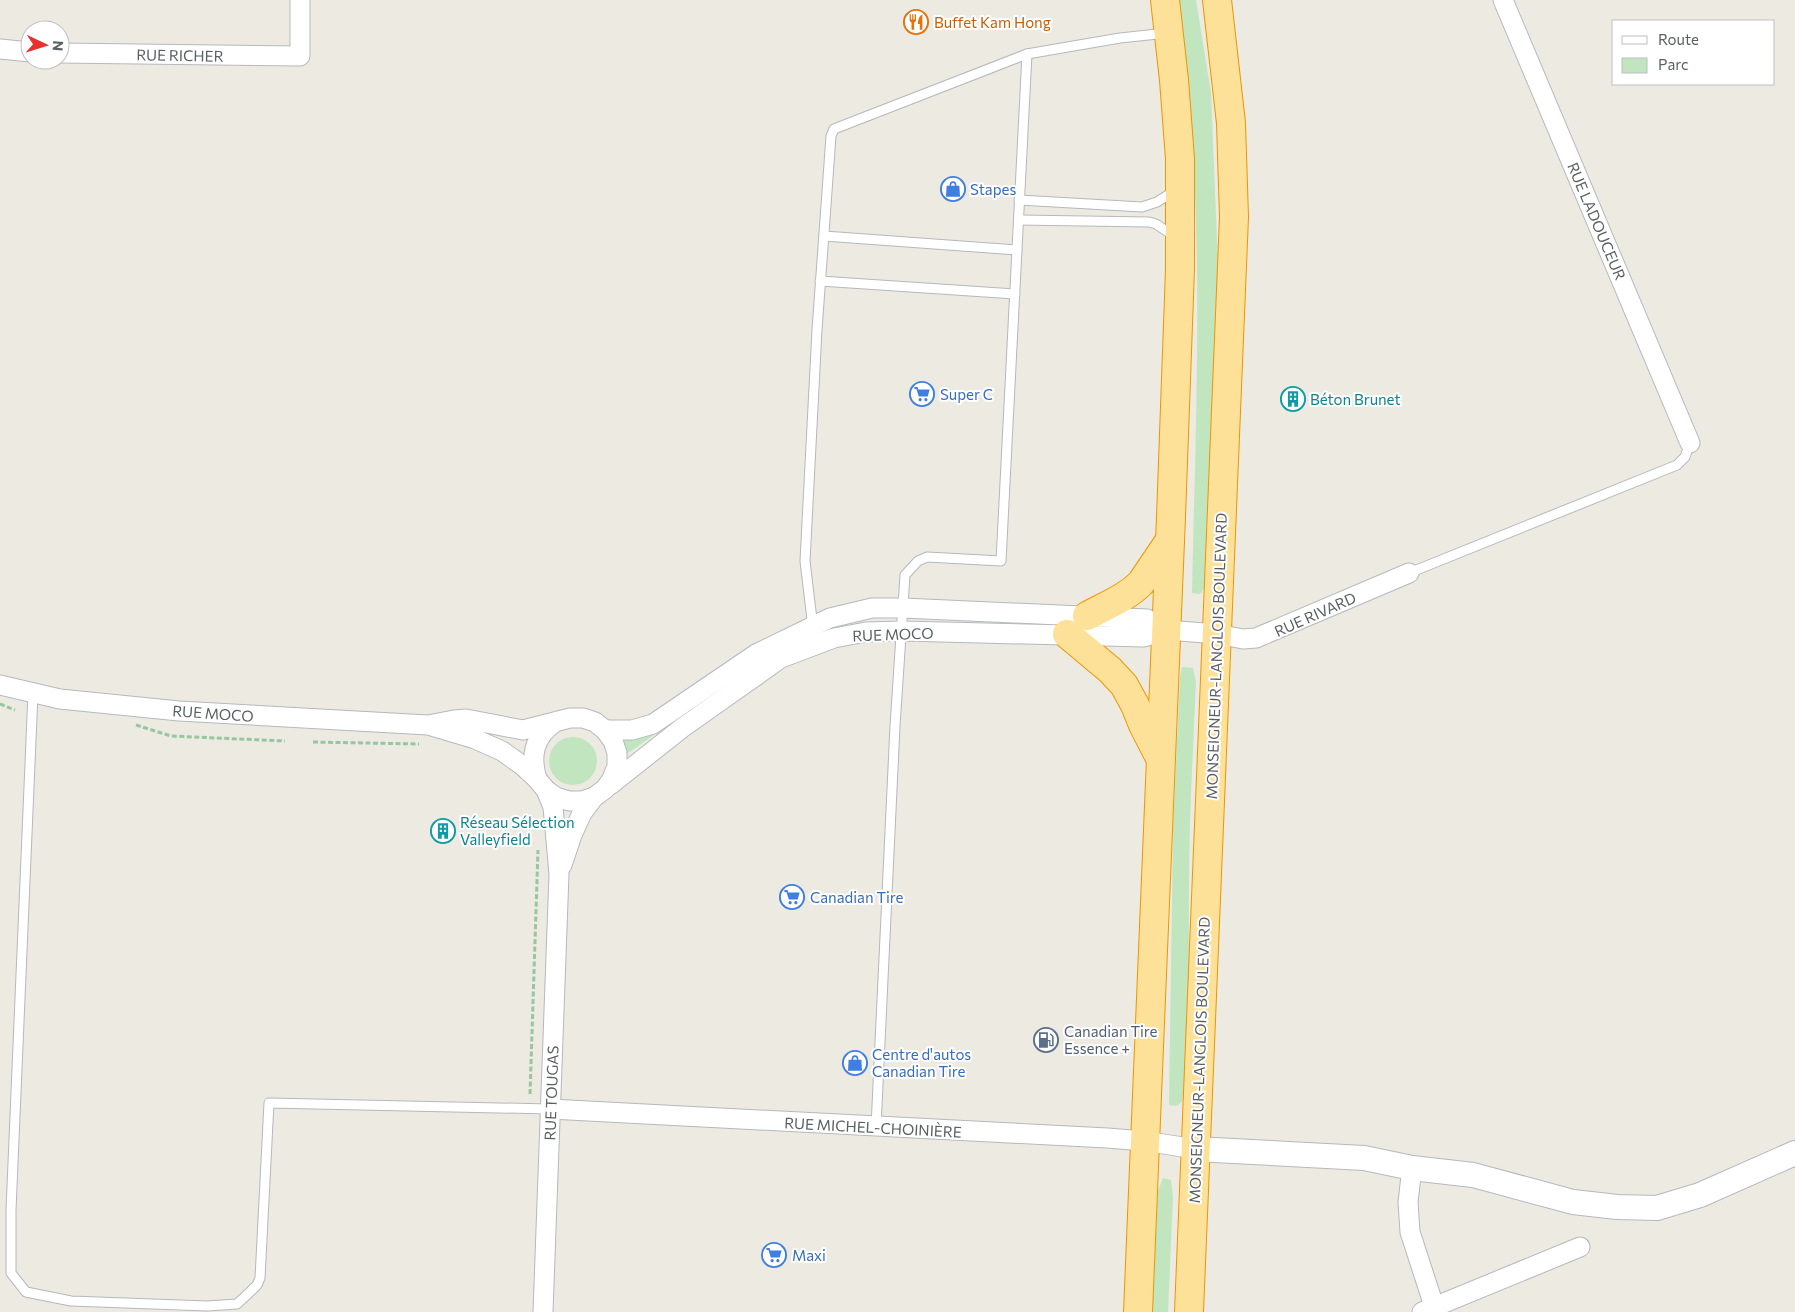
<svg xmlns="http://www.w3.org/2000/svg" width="1795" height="1312" viewBox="0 0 1795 1312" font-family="Commissioner,sans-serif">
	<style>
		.green { fill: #c1e5be }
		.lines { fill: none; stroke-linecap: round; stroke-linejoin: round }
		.service-casing { stroke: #b5b8bd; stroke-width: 11 }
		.minor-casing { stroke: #b5b8bd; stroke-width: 21 }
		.tertiary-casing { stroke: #b5b8bd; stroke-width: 26 }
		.trunk-casing { stroke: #ee9501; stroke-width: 30 }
		.path { stroke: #97c6a2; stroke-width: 3; stroke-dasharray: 5 2.5; stroke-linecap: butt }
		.service { stroke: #fff; stroke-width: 9 }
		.minor { stroke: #fff; stroke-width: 19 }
		.tertiary { stroke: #fff; stroke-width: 24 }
		.trunk { stroke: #fee198; stroke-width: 28 }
		.labels { text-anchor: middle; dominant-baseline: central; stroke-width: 4; stroke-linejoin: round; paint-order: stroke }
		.food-label { font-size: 15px; fill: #c56008; stroke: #fff; text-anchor: start }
		.street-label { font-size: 15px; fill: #5a5f63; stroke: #fff }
		.shop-label { font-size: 15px; fill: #366cbe; stroke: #fff; text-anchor: start }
		.culture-label { font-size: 15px; fill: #0d838f; stroke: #fff; text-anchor: start }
		.service-label { font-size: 15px; fill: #4e5e75; stroke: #fff; text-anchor: start }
	</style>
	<rect width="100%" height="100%" fill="#edeae2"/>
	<g class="green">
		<path d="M 1177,0 L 1196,0 L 1211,93 L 1218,266 L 1209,548 L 1207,584 L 1200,594 L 1192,593 C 1196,396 1207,196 1177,0 Z"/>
		<path d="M 1182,667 L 1193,668 L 1196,682 C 1193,751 1189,821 1189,890 C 1188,960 1192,1032 1182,1102 L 1176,1106 L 1169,1105 L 1173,830 L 1180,677 Z"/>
		<polygon points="675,720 624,756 623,737"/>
		<circle cx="573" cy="761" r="24"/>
		<polygon points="1163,1178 1171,1180 1173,1197 1168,1312 1152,1312 1157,1193"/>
	</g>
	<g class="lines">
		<defs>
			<g id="service">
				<polyline points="1019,200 1142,207 1157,202 1176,190"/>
				<polyline points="1019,220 1149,222 1156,224 1174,236"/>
				<polyline points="824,236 1017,250"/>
				<polyline points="820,281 1015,294"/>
				<polyline points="1409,573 1677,465 1685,457 1690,443"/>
				<polyline points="813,628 805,561 817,330 831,136 834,129 1027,54 1120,38 1167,33"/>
				<polyline points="33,693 11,1210 11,1273 26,1292 71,1301 207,1306 237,1304 251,1291 257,1285 260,1278 269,1103 550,1109"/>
				<polyline points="876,1127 895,726 905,575 918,561 927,557 1001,561 1027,54"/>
			</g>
			<g id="minor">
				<polyline points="1503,0 1690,443"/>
				<polyline points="0,49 30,52"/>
				<polyline points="60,53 300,56 300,0"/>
				<polyline points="0,685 60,699 179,711 428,725 475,739 502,751 523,766 537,779 546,790 556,797 569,801 582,801 594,797 605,789 612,779 617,766 617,753 613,741 605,730 595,722 583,718 570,718 523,730 466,719 454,720 428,725"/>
				<polyline points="605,730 632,730 653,724 756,654 830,618 872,608 903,608 1147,619 1167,630"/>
				<path d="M 537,779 C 530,756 534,737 554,723"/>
				<polyline points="610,785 682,728 781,658 834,638 866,632 902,631 1144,637 1167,630 1217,634 1243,639 1256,638 1409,573"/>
				<polyline points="562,865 572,835 582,813 594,797"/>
				<polyline points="550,1109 1107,1138 1145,1141 1195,1149"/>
				<polyline points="1412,1168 1408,1202 1410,1232 1434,1306"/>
				<polyline points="543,1312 559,874 553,807 546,790"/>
				<polyline points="1422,1312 1580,1247"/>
			</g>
			<polyline id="tertiary" points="1195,1149 1364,1158 1412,1168 1473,1175 1573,1202 1617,1207 1657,1208 1700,1195 1795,1153"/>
			<g id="trunk">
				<path d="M 1087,616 C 1105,606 1126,598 1141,583 L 1170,540"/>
				<polyline points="1067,634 1110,670 1124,685 1135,705 1143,725 1160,758"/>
				<polyline points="1138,1312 1171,517 1180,269 1180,159 1174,80 1165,0"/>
				<polyline points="1189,1312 1234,217 1231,123 1217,0"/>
			</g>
		</defs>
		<use href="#service" class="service-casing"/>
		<use href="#minor" class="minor-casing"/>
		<use href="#tertiary" class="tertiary-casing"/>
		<use href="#trunk" class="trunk-casing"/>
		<g class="path">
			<polyline points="0,704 15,710"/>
			<polyline points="136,725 171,736 285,741"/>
			<polyline points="313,742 419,744"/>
			<polyline points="530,1094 538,850"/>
		</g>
		<use href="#service" class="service"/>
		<use href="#minor" class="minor"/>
		<use href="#tertiary" class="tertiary"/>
		<use href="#trunk" class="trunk"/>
	</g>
	<defs>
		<symbol id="restaurant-ring" viewBox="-11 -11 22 22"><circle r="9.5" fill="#fff" stroke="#e8710a" stroke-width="1.5"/><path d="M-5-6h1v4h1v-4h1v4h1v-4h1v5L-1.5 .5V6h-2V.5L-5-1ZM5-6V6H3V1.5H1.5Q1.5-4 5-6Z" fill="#e8710a"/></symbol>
		<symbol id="shop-ring" viewBox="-11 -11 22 22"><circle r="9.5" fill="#fff" stroke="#3f7fe0" stroke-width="1.5"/><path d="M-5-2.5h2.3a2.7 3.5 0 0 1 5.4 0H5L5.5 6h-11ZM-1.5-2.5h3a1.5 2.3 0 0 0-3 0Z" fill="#3f7fe0"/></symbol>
		<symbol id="supermarket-ring" viewBox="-11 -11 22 22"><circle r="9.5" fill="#fff" stroke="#3f7fe0" stroke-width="1.5"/><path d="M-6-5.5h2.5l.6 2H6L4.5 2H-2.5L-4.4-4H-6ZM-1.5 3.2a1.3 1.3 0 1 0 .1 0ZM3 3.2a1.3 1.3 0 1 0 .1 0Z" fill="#3f7fe0"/></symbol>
		<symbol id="building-ring" viewBox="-11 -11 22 22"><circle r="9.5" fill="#fff" stroke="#0f9aa8" stroke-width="1.5"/><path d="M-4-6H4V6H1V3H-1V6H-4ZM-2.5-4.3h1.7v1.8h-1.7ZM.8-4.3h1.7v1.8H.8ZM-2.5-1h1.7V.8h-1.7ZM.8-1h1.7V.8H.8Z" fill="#0f9aa8"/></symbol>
		<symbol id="fuel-ring" viewBox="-11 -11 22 22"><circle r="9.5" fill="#fff" stroke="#5c6f8a" stroke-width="1.5"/><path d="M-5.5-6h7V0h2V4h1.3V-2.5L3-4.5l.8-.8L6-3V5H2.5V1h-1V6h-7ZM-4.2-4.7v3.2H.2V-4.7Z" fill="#5c6f8a"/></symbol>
	</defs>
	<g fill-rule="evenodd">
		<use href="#restaurant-ring" x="902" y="8" width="28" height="28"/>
		<use href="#shop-ring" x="939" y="175" width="28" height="28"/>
		<use href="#supermarket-ring" x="908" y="380" width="28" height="28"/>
		<use href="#building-ring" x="1279" y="385" width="28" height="28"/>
		<use href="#building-ring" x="429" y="817" width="28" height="28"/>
		<use href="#supermarket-ring" x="778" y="883" width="28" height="28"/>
		<use href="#fuel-ring" x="1032" y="1026" width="28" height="28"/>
		<use href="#shop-ring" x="841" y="1049" width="28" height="28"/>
		<use href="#supermarket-ring" x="760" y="1241" width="28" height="28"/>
	</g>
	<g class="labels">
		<g class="food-label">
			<text x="934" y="22">Buffet Kam Hong</text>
		</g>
		<g class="street-label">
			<text transform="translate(180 55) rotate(1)">RUE RICHER</text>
			<text transform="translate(1597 221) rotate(67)">RUE LADOUCEUR</text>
			<text transform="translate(1315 614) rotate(-24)">RUE RIVARD</text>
			<text transform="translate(893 634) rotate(-2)">RUE MOCO</text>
			<text transform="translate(1216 656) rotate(-88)">MONSEIGNEUR-LANGLOIS BOULEVARD</text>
			<text transform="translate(213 713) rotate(4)">RUE MOCO</text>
			<text transform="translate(1199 1060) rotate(-88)">MONSEIGNEUR-LANGLOIS BOULEVARD</text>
			<text transform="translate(551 1093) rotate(-88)">RUE TOUGAS</text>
			<text transform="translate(873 1127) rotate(3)">RUE MICHEL-CHOINIÈRE</text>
		</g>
		<g class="shop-label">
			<text x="970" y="189">Stapes</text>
			<text x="940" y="394">Super C</text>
			<text x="810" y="897">Canadian Tire</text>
			<text x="872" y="1054">Centre d'autos<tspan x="872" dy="17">Canadian Tire</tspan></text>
			<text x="792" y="1255">Maxi</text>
		</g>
		<g class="culture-label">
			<text x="1310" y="399">Béton Brunet</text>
			<text x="460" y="822">Réseau Sélection<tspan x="460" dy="17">Valleyfield</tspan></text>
		</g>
		<g class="service-label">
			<text x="1064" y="1031">Canadian Tire<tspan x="1064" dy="17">Essence +</tspan></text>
		</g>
	</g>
	<rect x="1612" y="20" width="162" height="65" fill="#ffffff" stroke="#bdbfc1"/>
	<rect x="1622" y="36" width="25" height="8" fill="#ffffff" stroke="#bdbfc1"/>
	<text x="1658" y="45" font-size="15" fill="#5a5f63">Route</text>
	<rect x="1622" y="58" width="25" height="15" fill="#c1e5be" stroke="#bdbfc1"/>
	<text x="1658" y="70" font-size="15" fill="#5a5f63">Parc</text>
	<g transform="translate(45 45) rotate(94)"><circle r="24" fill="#ffffff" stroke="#bdbfc1"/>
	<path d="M0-4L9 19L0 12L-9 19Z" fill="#e8302d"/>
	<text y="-8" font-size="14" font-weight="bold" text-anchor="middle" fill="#5a5f63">N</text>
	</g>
</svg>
